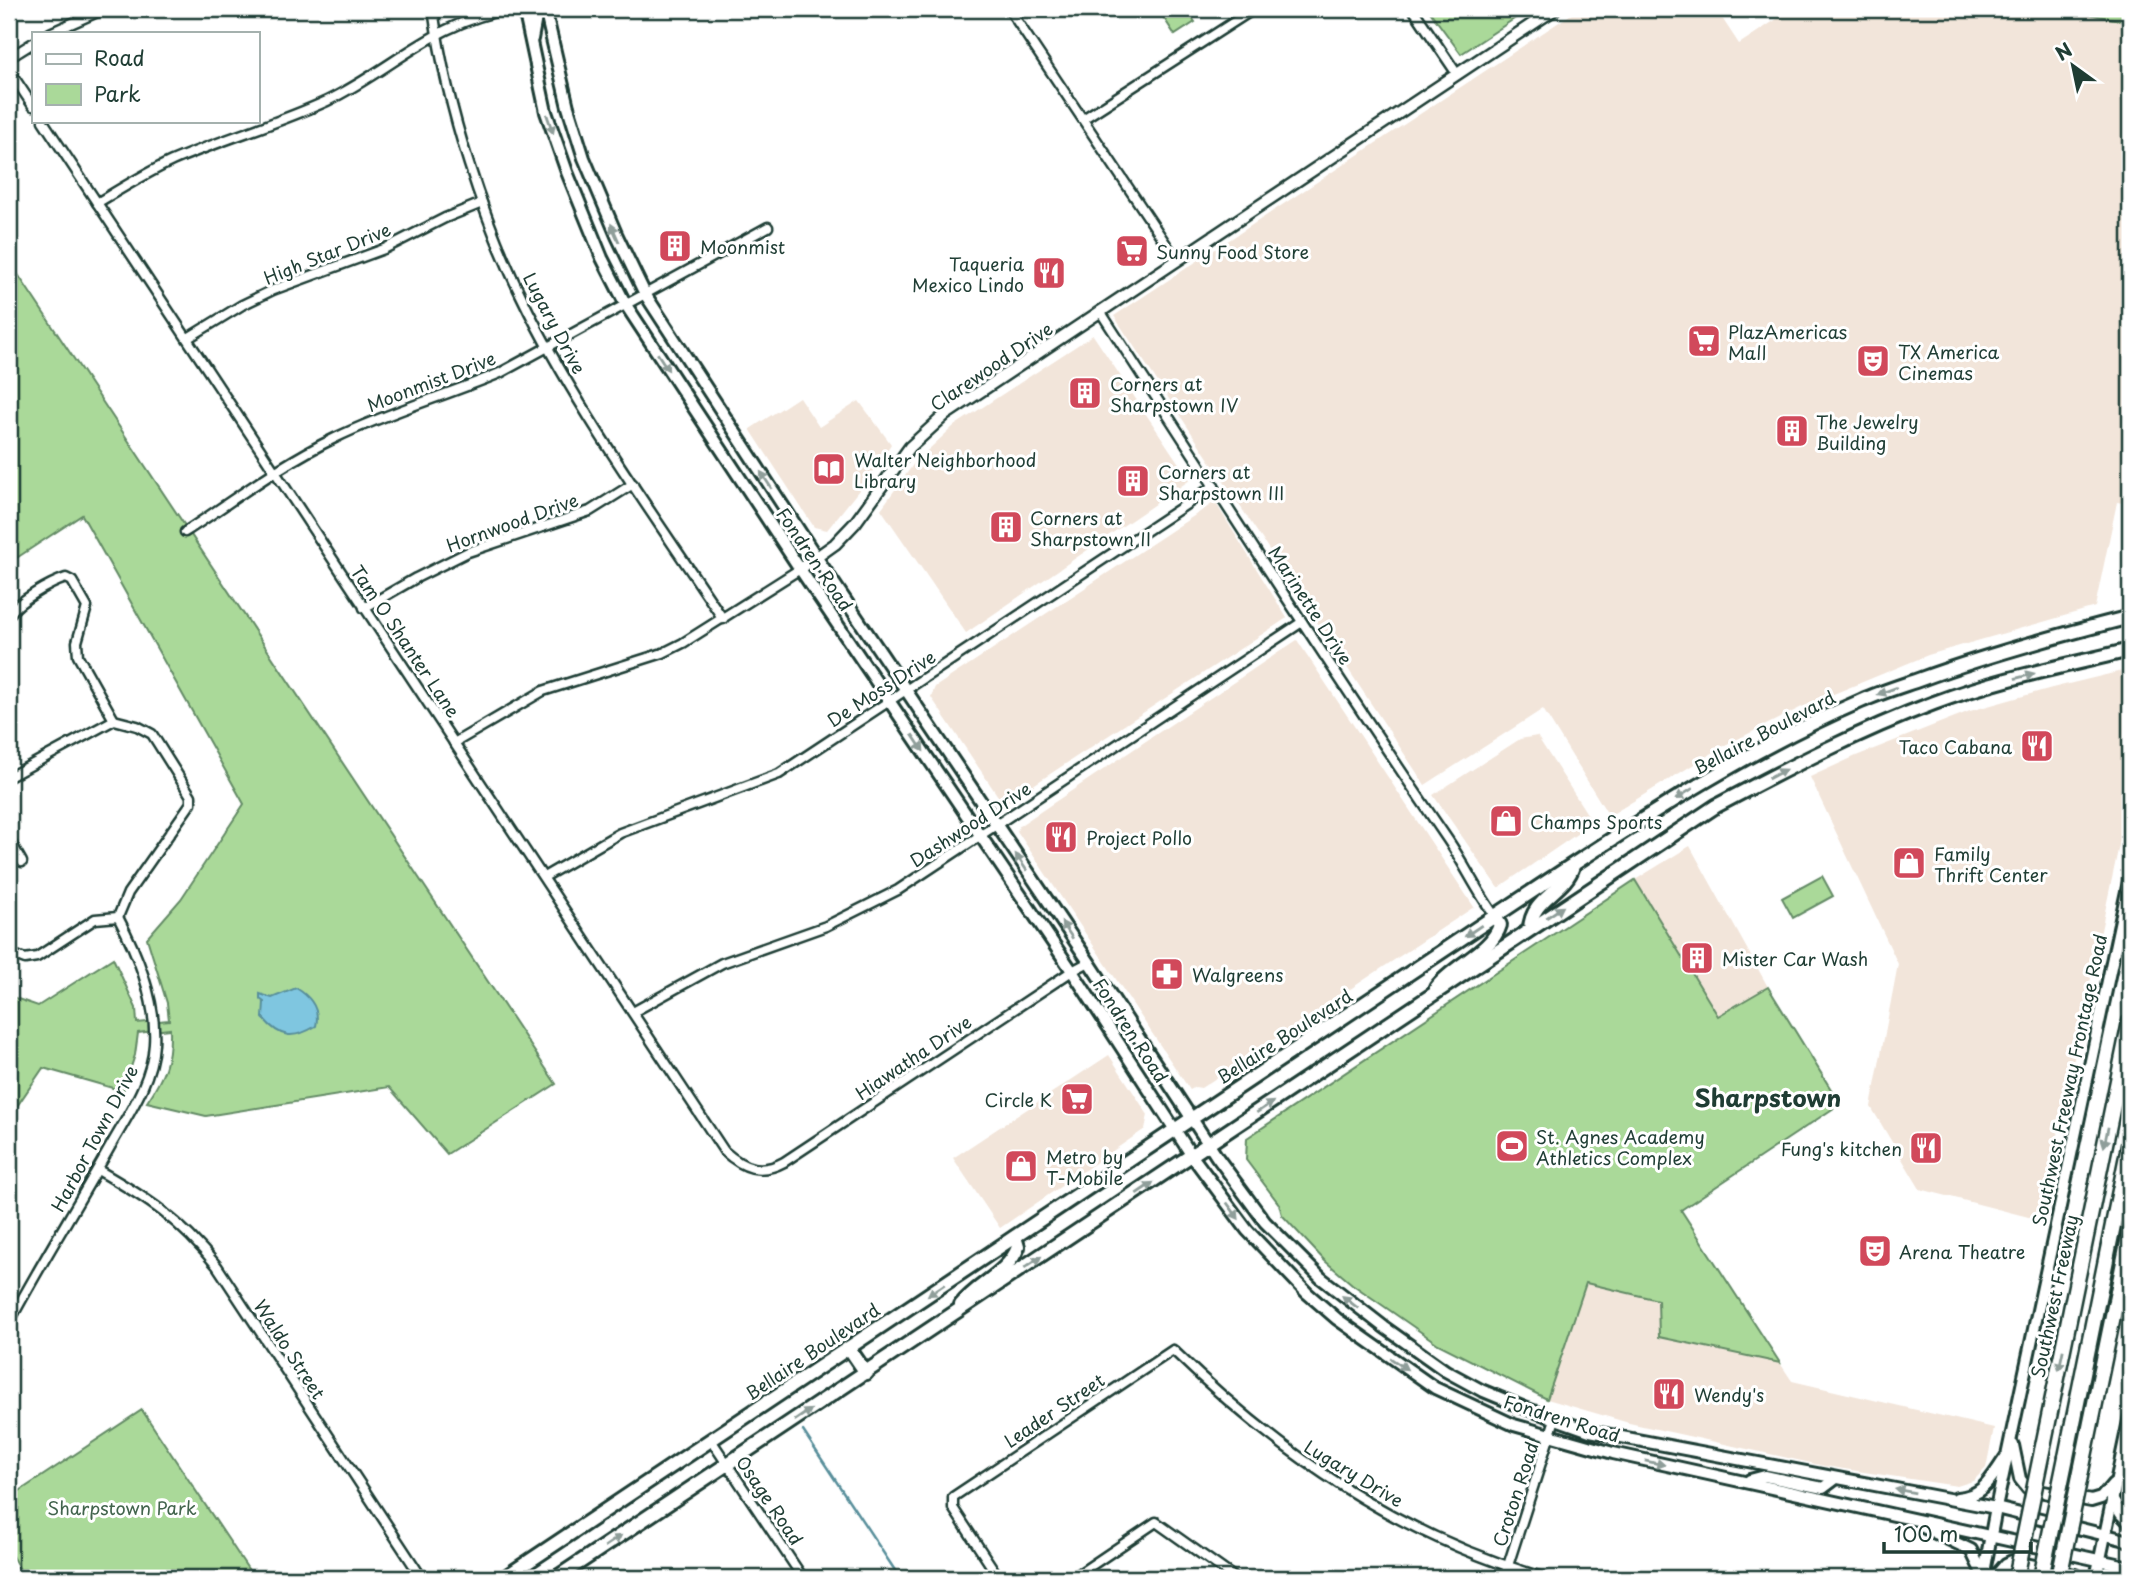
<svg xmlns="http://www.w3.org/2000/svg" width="2139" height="1587" viewBox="0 0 2139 1587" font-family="'Playpen Sans',sans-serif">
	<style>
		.built { fill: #f2e5da }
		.green { fill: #aad999; stroke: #648b66; stroke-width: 2 }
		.water { fill: #7fc6e0; stroke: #598f9b; stroke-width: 2 }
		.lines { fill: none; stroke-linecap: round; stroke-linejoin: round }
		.stream { stroke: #598f9b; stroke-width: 2.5 }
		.minor-casing { stroke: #1f3d34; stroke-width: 13 }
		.tertiary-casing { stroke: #1f3d34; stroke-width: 15 }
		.secondary-casing { stroke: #1f3d34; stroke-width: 16 }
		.primary-casing { stroke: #1f3d34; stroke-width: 18 }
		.motorway-casing { stroke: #1f3d34; stroke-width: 19 }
		.minor { stroke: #fff; stroke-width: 8 }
		.tertiary { stroke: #fff; stroke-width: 10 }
		.secondary { stroke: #fff; stroke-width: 10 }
		.primary { stroke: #fff; stroke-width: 12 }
		.motorway { stroke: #fff; stroke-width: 14 }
		.motorway-bridge-casing { stroke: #1f3d34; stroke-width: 19; stroke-linecap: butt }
		.motorway-bridge { stroke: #fff; stroke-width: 14 }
		.oneway { fill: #8f9e9a }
		.labels { text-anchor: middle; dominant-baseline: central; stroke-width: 6; stroke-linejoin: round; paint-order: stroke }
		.poi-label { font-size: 18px; fill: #1f3d34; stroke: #fff; text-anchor: start }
		.street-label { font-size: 18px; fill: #1f3d34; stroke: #fff }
		.park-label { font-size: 18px; fill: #42644d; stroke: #fff }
		.district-label { font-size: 24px; font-weight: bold; fill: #1f3d34; stroke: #fff }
	</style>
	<rect width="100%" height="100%" fill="#fff"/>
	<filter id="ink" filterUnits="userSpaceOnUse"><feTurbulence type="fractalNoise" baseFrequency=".0143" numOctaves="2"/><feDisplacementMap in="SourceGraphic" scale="14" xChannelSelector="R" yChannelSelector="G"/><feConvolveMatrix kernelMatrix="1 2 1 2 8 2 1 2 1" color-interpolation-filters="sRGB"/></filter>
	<g filter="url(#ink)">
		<g class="built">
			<polygon points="1579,9 1716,9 1739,44 1792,9 2043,9 2058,12 2059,9 2130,9 2130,504 2117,502 2095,607 1928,655 1802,707 1724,746 1609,816 1543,709 1425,785 1114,316"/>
			<polygon points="1093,335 1190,480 966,633 881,509 915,462 954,426"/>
			<polygon points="799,397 819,427 859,401 891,444 871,475 827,530 814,527 750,429"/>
			<polygon points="1215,502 1287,618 1006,803 1002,802 931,697 935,687"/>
			<polygon points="1297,640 1474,907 1201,1088 1195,1087 1190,1090 1017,831 1019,826"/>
			<polygon points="2130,669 2130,793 2040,1220 1920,1189 1871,1107 1898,964 1810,777 1856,756 1970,711 2052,688"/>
			<polygon points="1537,736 1593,823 1498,888 1433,795 1520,739"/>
			<polygon points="1690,846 1768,987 1718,1016 1635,880"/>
			<polygon points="1109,1055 1148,1115 1145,1129 1000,1228 953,1158"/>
			<polygon points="1586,1283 1658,1300 1659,1337 1780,1363 1792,1381 1994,1428 1986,1468 1973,1481 1957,1486 1824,1466 1629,1423 1547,1399"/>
		</g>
		<g class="green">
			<polygon points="1158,9 1186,9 1195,22 1175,35"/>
			<polygon points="1428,9 1529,9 1461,54"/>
			<polygon points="2061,9 2130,9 2130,22"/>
			<path d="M 9,261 L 556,1084 L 447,1154 L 389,1087 L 206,1116 L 147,1102 C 164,1077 171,1060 170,1029 L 138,1033 L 135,1055 L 123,1091 L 43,1068 L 9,1118 L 9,996 L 38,1006 L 113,958 L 136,1008 L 137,1023 L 169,1020 L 167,1003 L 147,938 L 181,899 L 244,804 L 82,515 L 9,563 Z"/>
			<polygon points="1822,876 1833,896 1793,918 1782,898"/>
			<polygon points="1635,880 1718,1016 1768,987 1840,1104 1681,1210 1780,1363 1659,1337 1658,1300 1586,1283 1547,1399 1438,1344 1352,1284 1325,1261 1282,1215 1279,1204 1246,1160 1247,1138"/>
			<polygon points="142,1410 254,1578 25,1578 9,1551 9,1498"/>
		</g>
		<path class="water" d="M 296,988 C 311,997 320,1009 316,1026 C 293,1040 280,1038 263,1018 L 264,1002 L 260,999 L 260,994 L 272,998 Z"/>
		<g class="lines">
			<polyline class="stream" points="803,1431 900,1578"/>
			<defs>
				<g id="minor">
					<path d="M 433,9 C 447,109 483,222 529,312 C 584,420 656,518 723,619"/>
					<polyline points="1009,9 1176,259"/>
					<polyline points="1413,9 1457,74"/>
					<polyline points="50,33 104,9"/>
					<polyline points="9,58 33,43"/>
					<polyline points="9,70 33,106"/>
					<polyline points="1083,119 1254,9"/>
					<path d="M 43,121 L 724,1151 C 743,1168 760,1175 784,1162 L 1072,971 L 1089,962"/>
					<path d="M 97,203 C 122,188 146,173 172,161 C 223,139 277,124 327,101 C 393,69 436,20 512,9"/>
					<path d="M 1100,311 C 1215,488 1329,666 1448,840 C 1465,865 1477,892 1495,916"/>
					<polyline points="188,338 242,305 273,290 384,249 445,218 482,203"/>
					<path d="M 185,532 C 234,500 282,463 335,438 C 388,412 445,396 500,373 L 768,227"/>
					<polyline points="364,608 416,578 468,552 590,511 633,484"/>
					<path d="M 9,615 C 18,601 50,583 66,578 L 72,581 L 87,607 L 77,642 L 78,656 L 114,720 L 137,726 L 152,734 L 191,796 L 191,803 L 128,893 L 118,917 L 95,919 L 37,957 L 25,959 L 9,953"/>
					<polyline points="454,743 543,691 663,653 683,643 800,569"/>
					<polyline points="9,777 114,720"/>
					<polyline points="9,839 22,862"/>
					<polyline points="544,877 620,833 779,774 1214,486"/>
					<polyline points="633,1012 722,963 826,926 898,890 1302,622"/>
					<path d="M 98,1170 C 150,1200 179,1219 217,1266 L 422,1578"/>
					<path d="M 9,1323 C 41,1263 77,1206 110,1147 C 128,1115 152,1081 154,1044 C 157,1001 138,955 118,917"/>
					<polyline points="711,1440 803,1578"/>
					<path d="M 999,1578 L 953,1508 L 953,1497 L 1173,1350 C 1282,1456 1398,1535 1545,1578"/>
					<polyline points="1073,1578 1156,1522 1235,1578"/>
					<polyline points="1504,1578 1555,1419"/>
				</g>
				<polyline id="tertiary" points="800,569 835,544 855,523 910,447 945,415 1555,9"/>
				<g id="secondary">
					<polyline points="524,9 546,112 567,172 602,258 626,305 800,569 1072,971 1192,1156 1247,1230 1307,1293 1337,1319 1435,1388 1514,1425 1613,1453 2130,1567"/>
					<polyline points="545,9 568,107 584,158 617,236 645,294 817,558 1089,962 1217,1157 1265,1222 1321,1278 1384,1327 1446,1371 1481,1390 1522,1407 1590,1431 1996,1508 2130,1541"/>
					<polyline points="532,39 537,12 540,9"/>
					<polyline points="2013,1445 2020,1479 2028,1489 2091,1501 2101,1498 2113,1484"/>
					<polyline points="1750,1480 1765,1476 1823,1488 1835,1479"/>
					<path d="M 1957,1498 C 1984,1496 1991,1478 2006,1457"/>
					<polyline points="2112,1499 2121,1514 2130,1523"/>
					<polyline points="1923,1527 1971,1550 1983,1575"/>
					<polyline points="1983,1578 1996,1508 2130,877"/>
					<polyline points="1994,1578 2006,1564 2012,1561 2075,1575 2078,1578"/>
					<polyline points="2096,1578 2130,1416"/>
					<polyline points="2114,1578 2130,1572"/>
				</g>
				<g id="primary">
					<path d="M 1530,929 C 1531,898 1565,892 1573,866"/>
					<path d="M 1436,988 C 1453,965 1492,952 1500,925 L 1495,916"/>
					<path d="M 961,1305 C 978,1283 1008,1274 1018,1247 L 1015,1237"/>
					<polyline points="849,1348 866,1373"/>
					<path d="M 504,1578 L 1495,916 C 1613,838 1731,757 1861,701 C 1881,692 1901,686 1921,679 C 1990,654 2060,635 2130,617"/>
					<path d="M 556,1578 L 1716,806 C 1788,768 1859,731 1934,703 C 1997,679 2065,666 2130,650"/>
				</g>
				<g id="motorway">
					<polyline points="2042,1451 2130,1022"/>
					<polyline points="2066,1457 2130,1141"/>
					<polyline points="2080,1476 2130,1233"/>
				</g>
			</defs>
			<use href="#minor" class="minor-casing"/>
			<use href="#tertiary" class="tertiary-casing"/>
			<use href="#secondary" class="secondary-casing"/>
			<use href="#primary" class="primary-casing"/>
			<use href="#motorway" class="motorway-casing"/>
			<use href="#minor" class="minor"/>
			<use href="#tertiary" class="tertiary"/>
			<use href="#secondary" class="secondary"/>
			<use href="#primary" class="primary"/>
			<use href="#motorway" class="motorway"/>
			<defs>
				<g id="motorway-bridge">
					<polyline points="2016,1578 2042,1451"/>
					<polyline points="2041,1578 2066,1457"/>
					<polyline points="2059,1578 2080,1476"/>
				</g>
			</defs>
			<use href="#motorway-bridge" class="motorway-bridge-casing"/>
			<use href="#motorway-bridge" class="motorway-bridge"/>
		</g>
		<defs><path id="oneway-solid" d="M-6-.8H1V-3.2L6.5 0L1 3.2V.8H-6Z" transform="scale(1.75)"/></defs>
		<g class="oneway">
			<use href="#oneway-solid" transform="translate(550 124) rotate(71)"/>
			<use href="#oneway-solid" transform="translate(615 233) rotate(-114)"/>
			<use href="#oneway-solid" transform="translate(663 362) rotate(57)"/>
			<use href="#oneway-solid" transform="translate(766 480) rotate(-123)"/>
			<use href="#oneway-solid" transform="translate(2025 676) rotate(-15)"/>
			<use href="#oneway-solid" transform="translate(1887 691) rotate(160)"/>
			<use href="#oneway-solid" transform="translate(918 743) rotate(56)"/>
			<use href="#oneway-solid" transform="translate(1777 774) rotate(-28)"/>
			<use href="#oneway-solid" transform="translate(1684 794) rotate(148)"/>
			<use href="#oneway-solid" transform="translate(1021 862) rotate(-124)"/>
			<use href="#oneway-solid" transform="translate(1555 912) rotate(-34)"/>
			<use href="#oneway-solid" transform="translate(1067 930) rotate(-124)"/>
			<use href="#oneway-solid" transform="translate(1473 931) rotate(146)"/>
			<use href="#oneway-solid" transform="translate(1265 1107) rotate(-34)"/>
			<use href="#oneway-solid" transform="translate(2106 1137) rotate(102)"/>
			<use href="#oneway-solid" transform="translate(1145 1188) rotate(-34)"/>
			<use href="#oneway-solid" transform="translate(1233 1211) rotate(54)"/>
			<use href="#oneway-solid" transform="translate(1033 1262) rotate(-34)"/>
			<use href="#oneway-solid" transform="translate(936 1290) rotate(146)"/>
			<use href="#oneway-solid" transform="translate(1350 1302) rotate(-142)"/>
			<use href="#oneway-solid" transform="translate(2061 1360) rotate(102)"/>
			<use href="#oneway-solid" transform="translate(1399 1364) rotate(34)"/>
			<use href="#oneway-solid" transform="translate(803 1415) rotate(-34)"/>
			<use href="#oneway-solid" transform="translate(1655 1463) rotate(12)"/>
			<use href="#oneway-solid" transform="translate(1905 1491) rotate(-170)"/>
			<use href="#oneway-solid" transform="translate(613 1541) rotate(-34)"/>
		</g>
	</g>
	<defs>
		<symbol id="building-square" viewBox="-11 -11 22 22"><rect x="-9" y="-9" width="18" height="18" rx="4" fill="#d1495b" stroke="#fff"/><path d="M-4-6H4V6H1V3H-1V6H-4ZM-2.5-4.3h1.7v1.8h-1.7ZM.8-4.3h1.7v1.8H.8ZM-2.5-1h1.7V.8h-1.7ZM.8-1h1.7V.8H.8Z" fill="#fff"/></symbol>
		<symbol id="supermarket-square" viewBox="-11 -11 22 22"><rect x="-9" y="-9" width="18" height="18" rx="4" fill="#d1495b" stroke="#fff"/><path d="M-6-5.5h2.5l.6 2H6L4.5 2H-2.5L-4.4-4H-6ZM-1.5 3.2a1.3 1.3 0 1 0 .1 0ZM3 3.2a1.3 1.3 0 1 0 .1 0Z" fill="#fff"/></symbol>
		<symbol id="restaurant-square" viewBox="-11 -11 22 22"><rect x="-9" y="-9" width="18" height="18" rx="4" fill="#d1495b" stroke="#fff"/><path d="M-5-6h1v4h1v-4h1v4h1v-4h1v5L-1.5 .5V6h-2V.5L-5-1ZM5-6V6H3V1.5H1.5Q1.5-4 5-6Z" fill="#fff"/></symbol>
		<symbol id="theatre-square" viewBox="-11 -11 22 22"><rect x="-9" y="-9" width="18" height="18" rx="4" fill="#d1495b" stroke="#fff"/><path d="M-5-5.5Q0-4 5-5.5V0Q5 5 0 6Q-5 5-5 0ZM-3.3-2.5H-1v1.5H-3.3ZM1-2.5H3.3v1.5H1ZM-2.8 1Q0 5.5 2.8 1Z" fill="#fff"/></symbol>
		<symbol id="library-square" viewBox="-11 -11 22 22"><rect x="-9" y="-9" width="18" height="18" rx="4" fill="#d1495b" stroke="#fff"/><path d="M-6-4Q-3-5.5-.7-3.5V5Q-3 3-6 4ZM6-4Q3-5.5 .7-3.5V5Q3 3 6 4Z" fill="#fff"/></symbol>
		<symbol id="shop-square" viewBox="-11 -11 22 22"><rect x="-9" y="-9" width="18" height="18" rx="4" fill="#d1495b" stroke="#fff"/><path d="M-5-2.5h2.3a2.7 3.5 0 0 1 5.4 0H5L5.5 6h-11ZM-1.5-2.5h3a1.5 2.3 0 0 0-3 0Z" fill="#fff"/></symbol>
		<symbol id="pharmacy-square" viewBox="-11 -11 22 22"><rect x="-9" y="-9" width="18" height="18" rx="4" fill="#d1495b" stroke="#fff"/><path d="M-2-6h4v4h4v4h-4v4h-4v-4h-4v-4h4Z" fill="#fff"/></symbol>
		<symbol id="stadium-square" viewBox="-11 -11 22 22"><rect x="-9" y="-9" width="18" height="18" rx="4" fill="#d1495b" stroke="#fff"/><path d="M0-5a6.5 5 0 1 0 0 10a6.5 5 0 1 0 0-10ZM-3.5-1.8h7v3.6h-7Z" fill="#fff"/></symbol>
	</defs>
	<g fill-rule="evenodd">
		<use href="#building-square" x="656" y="227" width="38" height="38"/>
		<use href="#supermarket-square" x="1113" y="232" width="38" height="38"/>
		<use href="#restaurant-square" x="1030" y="254" width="38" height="38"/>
		<use href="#supermarket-square" x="1685" y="322" width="38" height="38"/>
		<use href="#theatre-square" x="1854" y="342" width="38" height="38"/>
		<use href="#building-square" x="1066" y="374" width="38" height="38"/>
		<use href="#building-square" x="1773" y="412" width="38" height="38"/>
		<use href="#library-square" x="810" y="450" width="38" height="38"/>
		<use href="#building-square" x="1114" y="462" width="38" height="38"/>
		<use href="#building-square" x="987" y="508" width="38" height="38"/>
		<use href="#restaurant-square" x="2018" y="727" width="38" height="38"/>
		<use href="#shop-square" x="1487" y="802" width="38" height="38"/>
		<use href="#restaurant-square" x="1042" y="818" width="38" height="38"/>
		<use href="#shop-square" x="1890" y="844" width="38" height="38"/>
		<use href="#building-square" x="1678" y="939" width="38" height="38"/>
		<use href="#pharmacy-square" x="1148" y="955" width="38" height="38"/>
		<use href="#supermarket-square" x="1058" y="1080" width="38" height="38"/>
		<use href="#stadium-square" x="1493" y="1127" width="38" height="38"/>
		<use href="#restaurant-square" x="1907" y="1129" width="38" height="38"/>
		<use href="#shop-square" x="1002" y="1147" width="38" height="38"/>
		<use href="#theatre-square" x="1856" y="1232" width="38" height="38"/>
		<use href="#restaurant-square" x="1650" y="1375" width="38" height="38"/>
	</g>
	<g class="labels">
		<g class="poi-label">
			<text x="700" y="246">Moonmist</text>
			<text x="1156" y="251">Sunny Food Store</text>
			<text x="1024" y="263" text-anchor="end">Taqueria<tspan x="1024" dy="21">Mexico Lindo</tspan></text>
			<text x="1728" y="331">PlazAmericas<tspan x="1728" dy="21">Mall</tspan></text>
			<text x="1898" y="351">TX America<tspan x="1898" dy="21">Cinemas</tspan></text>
			<text x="1110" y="383">Corners at<tspan x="1110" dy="21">Sharpstown IV</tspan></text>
			<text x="1816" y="421">The Jewelry<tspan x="1816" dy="21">Building</tspan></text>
			<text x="854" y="459">Walter Neighborhood<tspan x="854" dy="21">Library</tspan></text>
			<text x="1158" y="471">Corners at<tspan x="1158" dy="21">Sharpstown III</tspan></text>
			<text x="1030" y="517">Corners at<tspan x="1030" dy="21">Sharpstown II</tspan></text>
			<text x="2012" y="746" text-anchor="end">Taco Cabana</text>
			<text x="1530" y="821">Champs Sports</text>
			<text x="1086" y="837">Project Pollo</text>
			<text x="1934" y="853">Family<tspan x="1934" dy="21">Thrift Center</tspan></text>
			<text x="1722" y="958">Mister Car Wash</text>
			<text x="1192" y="974">Walgreens</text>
			<text x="1052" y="1099" text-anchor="end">Circle K</text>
			<text x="1536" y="1136">St. Agnes Academy<tspan x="1536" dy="21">Athletics Complex</tspan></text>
			<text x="1902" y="1148" text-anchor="end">Fung's kitchen</text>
			<text x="1046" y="1156">Metro by<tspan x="1046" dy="21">T-Mobile</tspan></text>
			<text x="1899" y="1251">Arena Theatre</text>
			<text x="1694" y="1394">Wendy's</text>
		</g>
		<g class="street-label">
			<text transform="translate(327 253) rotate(-22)">High Star Drive</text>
			<text transform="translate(555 323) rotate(62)">Lugary Drive</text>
			<text transform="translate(991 366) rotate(-34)">Clarewood Drive</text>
			<text transform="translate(431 381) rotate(-21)">Moonmist Drive</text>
			<text transform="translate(512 522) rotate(-20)">Hornwood Drive</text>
			<text transform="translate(815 559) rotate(56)">Fondren Road</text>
			<text transform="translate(1311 605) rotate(57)">Marinette Drive</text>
			<text transform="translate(406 641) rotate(56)">Tam O Shanter Lane</text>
			<text transform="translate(881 688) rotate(-33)">De Moss Drive</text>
			<text transform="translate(1764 732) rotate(-28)">Bellaire Boulevard</text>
			<text transform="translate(970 824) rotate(-33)">Dashwood Drive</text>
			<text transform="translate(1131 1030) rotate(57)">Fondren Road</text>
			<text transform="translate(1284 1036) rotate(-33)">Bellaire Boulevard</text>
			<text transform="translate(913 1057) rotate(-34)">Hiawatha Drive</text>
			<text transform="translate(2069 1080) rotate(-78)">Southwest Freeway Frontage Road</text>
			<text transform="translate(94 1138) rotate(-62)">Harbor Town Drive</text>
			<text transform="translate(2054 1296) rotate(-78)">Southwest Freeway</text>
			<text transform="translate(290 1349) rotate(57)">Waldo Street</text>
			<text transform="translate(812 1351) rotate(-34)">Bellaire Boulevard</text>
			<text transform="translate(1054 1410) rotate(-34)">Leader Street</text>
			<text transform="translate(1562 1418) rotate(17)">Fondren Road</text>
			<text transform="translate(1354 1473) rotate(31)">Lugary Drive</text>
			<text transform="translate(1515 1494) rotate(-72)">Croton Road</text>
			<text transform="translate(770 1500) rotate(56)">Osage Road</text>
		</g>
		<g class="park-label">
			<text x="122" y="1507">Sharpstown Park</text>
		</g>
		<g class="district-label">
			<text x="1768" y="1097">Sharpstown</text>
		</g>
	</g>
	<rect width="2139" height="1587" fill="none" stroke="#fff" stroke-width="35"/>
	<rect x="18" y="18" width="2104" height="1552" fill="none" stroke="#1f3d34" stroke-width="2.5" filter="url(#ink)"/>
	<rect x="32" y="32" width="228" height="91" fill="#ffffff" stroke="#a5b1ae" stroke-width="2"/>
	<rect x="46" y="54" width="35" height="10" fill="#ffffff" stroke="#a5b1ae" stroke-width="2"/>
	<text x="94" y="66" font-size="21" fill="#1f3d34">Road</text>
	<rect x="46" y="84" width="35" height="21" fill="#aad999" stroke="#a5b1ae" stroke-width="2"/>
	<text x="94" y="102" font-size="21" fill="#1f3d34">Park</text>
	<g transform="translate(2073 66) rotate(327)" stroke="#ffffff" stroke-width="5" paint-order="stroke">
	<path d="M0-5L12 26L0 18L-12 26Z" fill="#1f3d34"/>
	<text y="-10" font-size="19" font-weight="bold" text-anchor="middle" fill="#1f3d34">N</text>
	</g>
	<path d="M1884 1542v10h147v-10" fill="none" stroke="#1f3d34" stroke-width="3.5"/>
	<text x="1894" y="1542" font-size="21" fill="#1f3d34" stroke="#ffffff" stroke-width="5" paint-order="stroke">100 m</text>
</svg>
